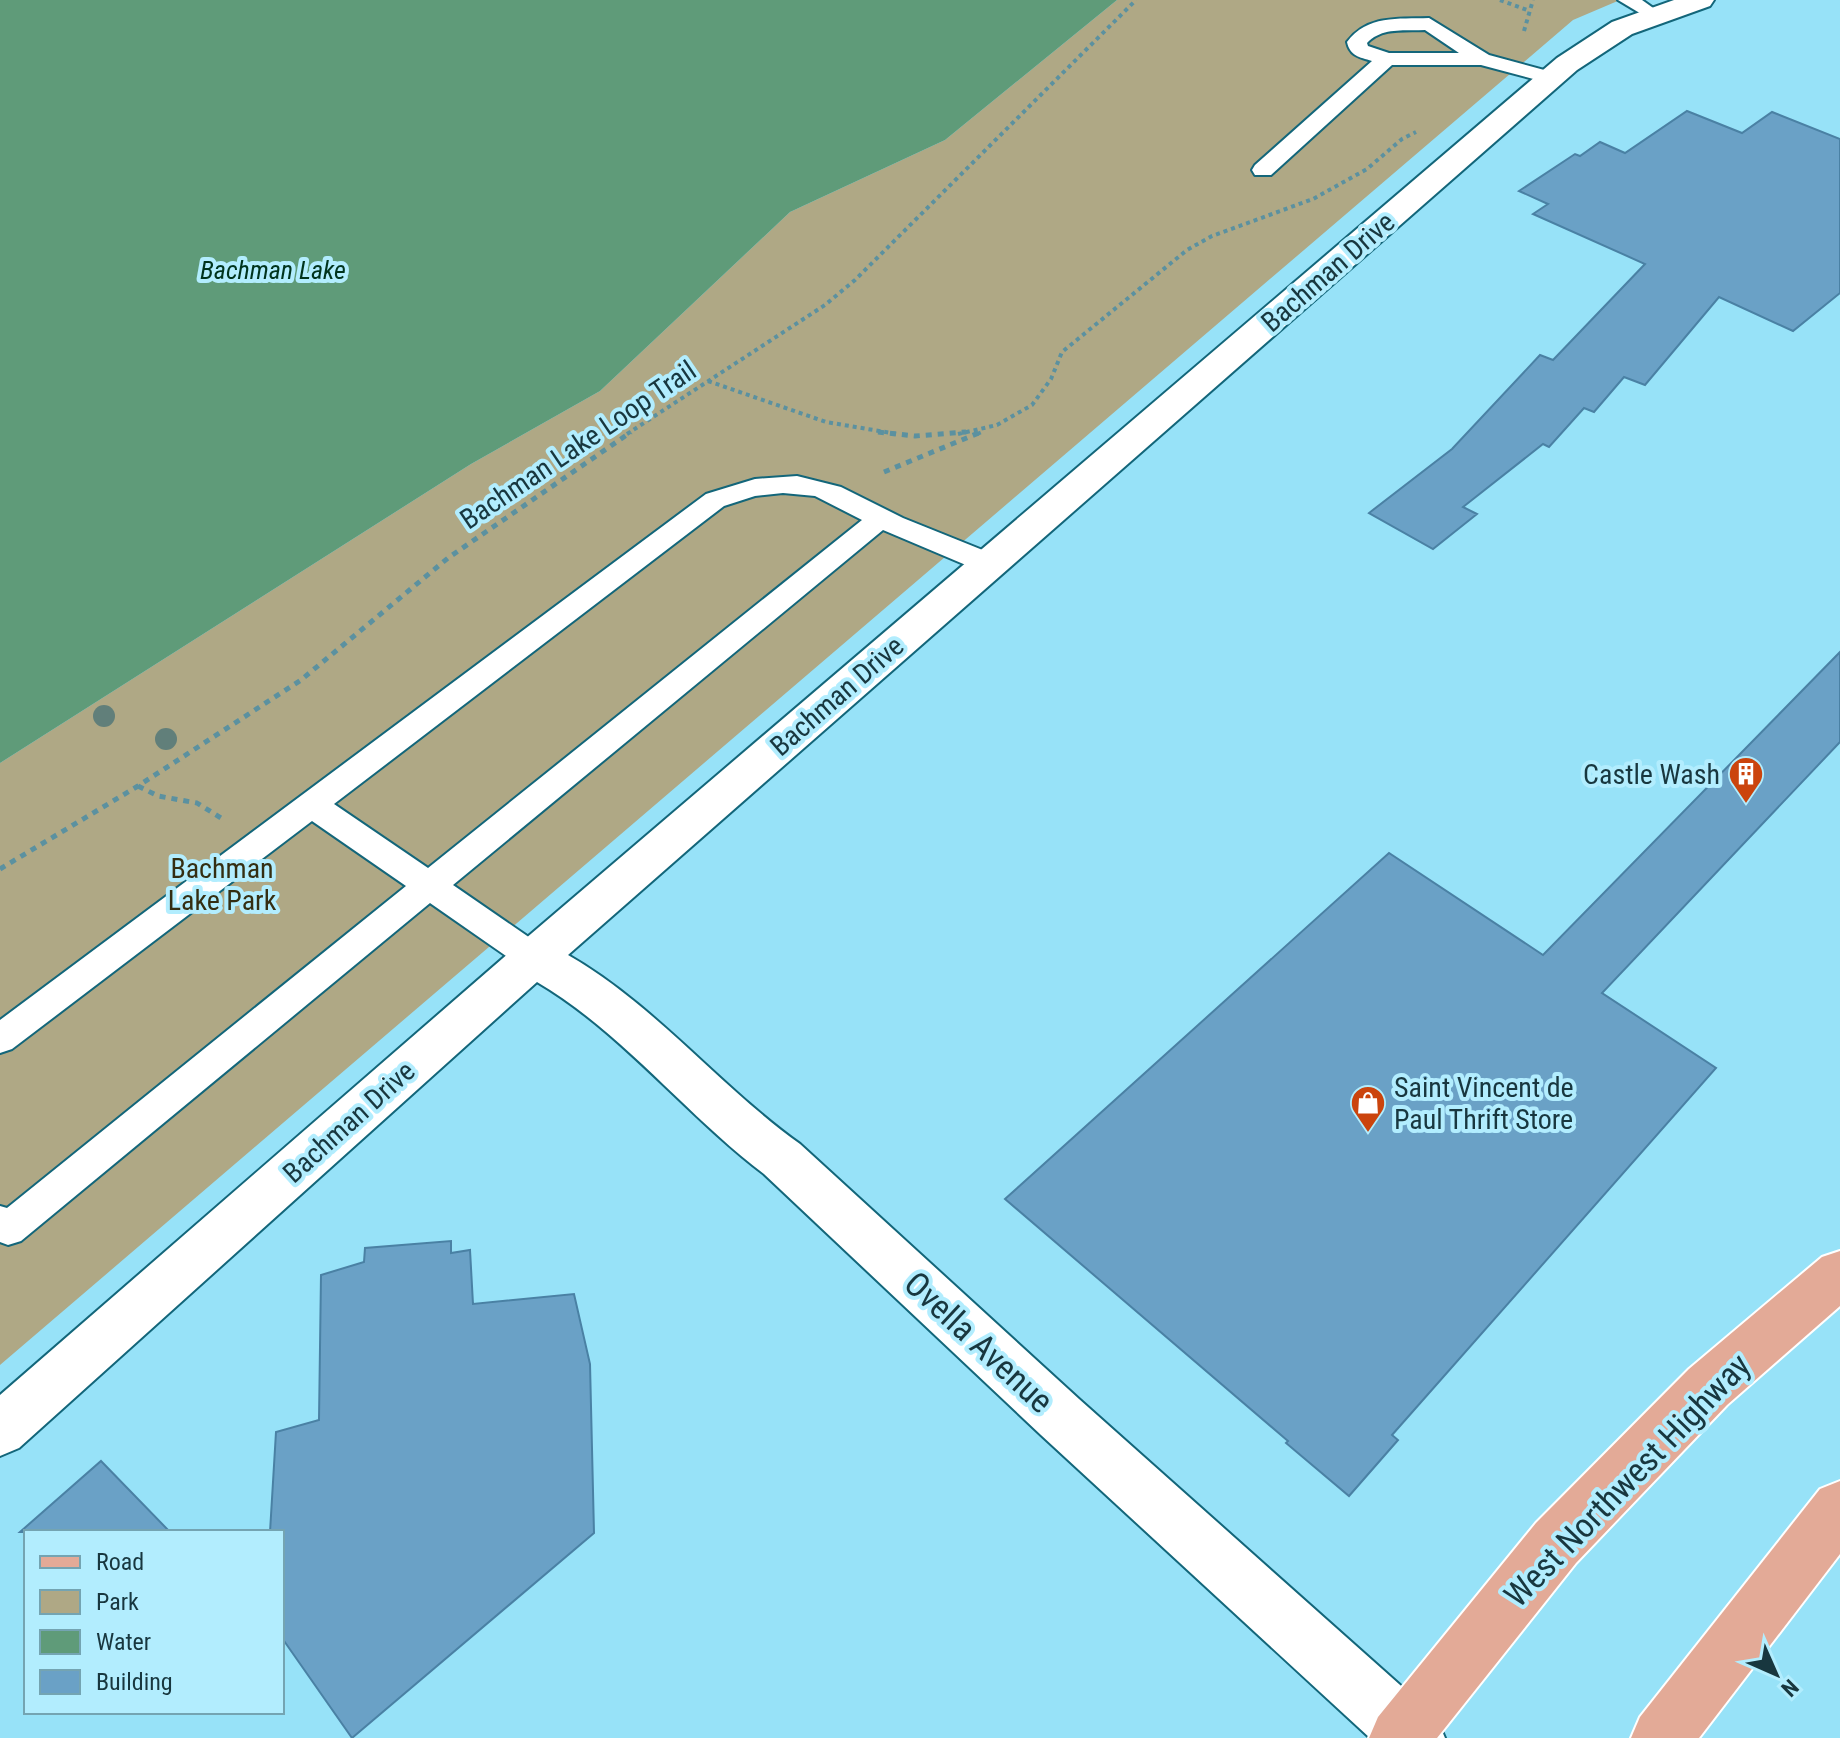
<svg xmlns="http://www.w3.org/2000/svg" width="1840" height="1738" viewBox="0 0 1840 1738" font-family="'Roboto Condensed',sans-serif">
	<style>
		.green { fill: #afa885 }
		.water { fill: #5f9b79 }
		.building { fill: #6aa1c6; stroke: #4a81a4; stroke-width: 2 }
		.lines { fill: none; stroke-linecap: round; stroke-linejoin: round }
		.lane-casing { stroke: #13667a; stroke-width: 4 }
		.street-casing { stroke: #13667a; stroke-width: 4 }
		.primary-casing { stroke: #fff; stroke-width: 4 }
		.path-far1 { stroke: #5b91a0; stroke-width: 4; stroke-dasharray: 4 4; stroke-linecap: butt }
		.path { stroke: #5b91a0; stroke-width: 5; stroke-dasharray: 6 6; stroke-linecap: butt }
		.lane { fill: #fff; fill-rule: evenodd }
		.street { fill: #fff; fill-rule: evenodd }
		.primary { fill: #e3aa97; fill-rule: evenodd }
		.tree { fill: #617f7a }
		.labels { text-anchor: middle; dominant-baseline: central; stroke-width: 8; stroke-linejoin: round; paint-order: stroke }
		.far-water-label { font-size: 26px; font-style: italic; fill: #00341d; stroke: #b2edfe }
		.street-label { font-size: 28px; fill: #18373f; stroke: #b2edfe }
		.poi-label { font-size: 28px; fill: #18373f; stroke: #b2edfe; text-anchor: end }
		.park-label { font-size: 28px; fill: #342e12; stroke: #b2edfe }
		.near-street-label { font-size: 34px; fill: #18373f; stroke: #b2edfe }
	</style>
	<rect width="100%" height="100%" fill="#97e2f8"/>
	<polygon class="green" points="1117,0 1620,0 1573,20 0,1365 0,763 471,464 600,391 790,212 945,140"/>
	<polygon class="water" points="0,0 1117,0 945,140 790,212 600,391 471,464 0,763"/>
	<g class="building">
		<polygon points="1687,111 1742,133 1772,112 1840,139 1840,293 1793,331 1719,297 1645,385 1624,377 1594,412 1584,408 1549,447 1543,444 1463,507 1477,514 1433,549 1369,513 1452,449 1540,355 1553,360 1645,264 1533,214 1548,204 1519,191 1575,154 1580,156 1600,142 1625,153"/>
		<polygon points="1840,652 1840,742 1602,993 1716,1068 1392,1435 1398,1440 1349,1496 1286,1443 1288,1441 1005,1199 1389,853 1543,955"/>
		<polygon points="451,1241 451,1253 470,1250 473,1304 574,1294 590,1364 594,1533 352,1738 282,1638 282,1532 270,1532 276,1432 319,1420 321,1275 364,1262 365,1248"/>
		<polygon points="101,1461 170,1532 20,1532"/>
	</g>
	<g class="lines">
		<defs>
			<g id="lane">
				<polygon points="1618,0 1642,0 1663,15 1653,21"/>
				<path d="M 1429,18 L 1489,55 L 1559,74 L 1562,78 L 1552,84 L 1481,65 L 1392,65 L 1271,175 L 1255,175 L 1252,170 L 1255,165 L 1372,61 C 1359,57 1350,56 1347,42 C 1367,15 1398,19 1429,18 ZM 1425,30 L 1459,53 L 1389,53 L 1368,46 L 1367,43 C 1382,27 1404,31 1425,30 Z"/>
				<path d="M 797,476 L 841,487 L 903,518 L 1000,557 L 1004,564 L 1000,571 L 990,573 L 980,571 L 883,530 L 453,885 L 546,949 L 551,958 L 546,967 L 534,971 L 522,967 L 430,903 L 21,1241 L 8,1245 L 0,1242 L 0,1206 L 7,1208 L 406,886 L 312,821 L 12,1049 L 0,1053 L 0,1020 L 706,494 L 755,479 ZM 783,493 L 815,496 L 862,520 L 428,868 L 334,804 L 724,506 L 755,496 Z"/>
			</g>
			<path id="street" d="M 1674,0 L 1714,0 L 1710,6 L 1632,34 L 1577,70 L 568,955 C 654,1004 719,1086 800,1144 L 1079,1399 L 1436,1717 L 1445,1738 L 1370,1738 L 1041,1435 L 764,1174 C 686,1115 621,1031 537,982 L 19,1448 L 0,1456 L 0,1395 L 518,945 L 1557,58 L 1612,22 Z"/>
			<g id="primary">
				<polygon points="1840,1251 1840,1306 1727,1405 1576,1563 1437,1738 1369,1738 1378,1717 1536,1523 1689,1369 1822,1257"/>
				<polygon points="1840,1481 1840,1554 1699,1738 1631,1738 1640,1717 1820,1489"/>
			</g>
		</defs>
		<use href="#lane" class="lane-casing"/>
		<use href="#street" class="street-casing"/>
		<use href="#primary" class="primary-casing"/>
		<g class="path-far1">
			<polyline points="1500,0 1530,11"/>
			<polyline points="1524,31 1533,0"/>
			<polyline points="708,381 826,422 897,434"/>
			<polyline points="627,434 825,305 855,280 1136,0"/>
			<polyline points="958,434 997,425 1032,405 1051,379 1062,352 1187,250 1212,236 1313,199 1367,169 1402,139 1416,132"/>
			<polyline points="977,434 982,432"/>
		</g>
		<g class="path">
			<polyline points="878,432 915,436 966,432"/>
			<polyline points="884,472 981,432"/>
			<polyline points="138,786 158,796 197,803 221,818"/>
			<polyline points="0,869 138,786 301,680 448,558 631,432"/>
		</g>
		<use href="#lane" class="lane"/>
		<use href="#street" class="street"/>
		<use href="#primary" class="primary"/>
	</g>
	<g class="tree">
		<circle cx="104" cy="716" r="11"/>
		<circle cx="166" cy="739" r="11"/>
	</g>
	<defs>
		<symbol id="building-pin" viewBox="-11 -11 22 30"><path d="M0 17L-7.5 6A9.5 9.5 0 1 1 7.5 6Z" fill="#cb440d" stroke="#b2edfe"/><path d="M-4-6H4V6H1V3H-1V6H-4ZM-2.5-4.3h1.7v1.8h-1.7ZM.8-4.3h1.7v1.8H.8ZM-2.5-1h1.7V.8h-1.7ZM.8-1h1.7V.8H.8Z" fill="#fff"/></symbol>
		<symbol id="shop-pin" viewBox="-11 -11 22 30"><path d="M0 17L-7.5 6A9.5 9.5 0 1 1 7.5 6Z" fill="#cb440d" stroke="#b2edfe"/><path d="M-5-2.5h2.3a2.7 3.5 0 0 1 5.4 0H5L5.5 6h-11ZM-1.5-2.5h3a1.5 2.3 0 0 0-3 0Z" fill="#fff"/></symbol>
	</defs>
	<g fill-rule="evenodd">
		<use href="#building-pin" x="1726" y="754" width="40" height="54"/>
		<use href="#shop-pin" x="1348" y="1083" width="40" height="54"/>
	</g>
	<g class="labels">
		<g class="far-water-label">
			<text x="273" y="270">Bachman Lake</text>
		</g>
		<g class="street-label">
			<text transform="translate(1328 272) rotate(-41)">Bachman Drive</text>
			<text transform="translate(578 445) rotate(-34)">Bachman Lake Loop Trail</text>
			<text transform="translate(837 696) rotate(-41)">Bachman Drive</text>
			<text transform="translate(349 1122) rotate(-42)">Bachman Drive</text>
		</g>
		<g class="poi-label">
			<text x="1720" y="774">Castle Wash</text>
			<text x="1394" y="1087" text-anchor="start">Saint Vincent de<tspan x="1394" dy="32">Paul Thrift Store</tspan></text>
		</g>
		<g class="park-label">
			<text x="222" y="868">Bachman<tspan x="222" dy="32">Lake Park</tspan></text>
		</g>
		<g class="near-street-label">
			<text transform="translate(979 1342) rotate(43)">Ovella Avenue</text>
			<text transform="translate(1627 1480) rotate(-46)">West Northwest Highway</text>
		</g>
	</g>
	<rect x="24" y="1530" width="260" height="184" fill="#b2edfe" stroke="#74a4b2" stroke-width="2"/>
	<rect x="40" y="1556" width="40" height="12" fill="#e3aa97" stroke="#74a4b2" stroke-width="2"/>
	<text x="96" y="1570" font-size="24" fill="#18373f">Road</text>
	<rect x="40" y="1590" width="40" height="24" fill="#afa885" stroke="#74a4b2" stroke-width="2"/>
	<text x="96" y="1610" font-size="24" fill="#18373f">Park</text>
	<rect x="40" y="1630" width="40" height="24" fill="#5f9b79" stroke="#74a4b2" stroke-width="2"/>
	<text x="96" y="1650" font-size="24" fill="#18373f">Water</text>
	<rect x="40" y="1670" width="40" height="24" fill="#6aa1c6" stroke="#74a4b2" stroke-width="2"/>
	<text x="96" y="1690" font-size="24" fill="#18373f">Building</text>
	<g transform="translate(1776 1674) rotate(135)" stroke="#b2edfe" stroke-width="6" paint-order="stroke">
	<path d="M0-6L14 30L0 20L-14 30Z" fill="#18373f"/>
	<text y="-12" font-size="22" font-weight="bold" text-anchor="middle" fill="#18373f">N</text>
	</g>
</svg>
